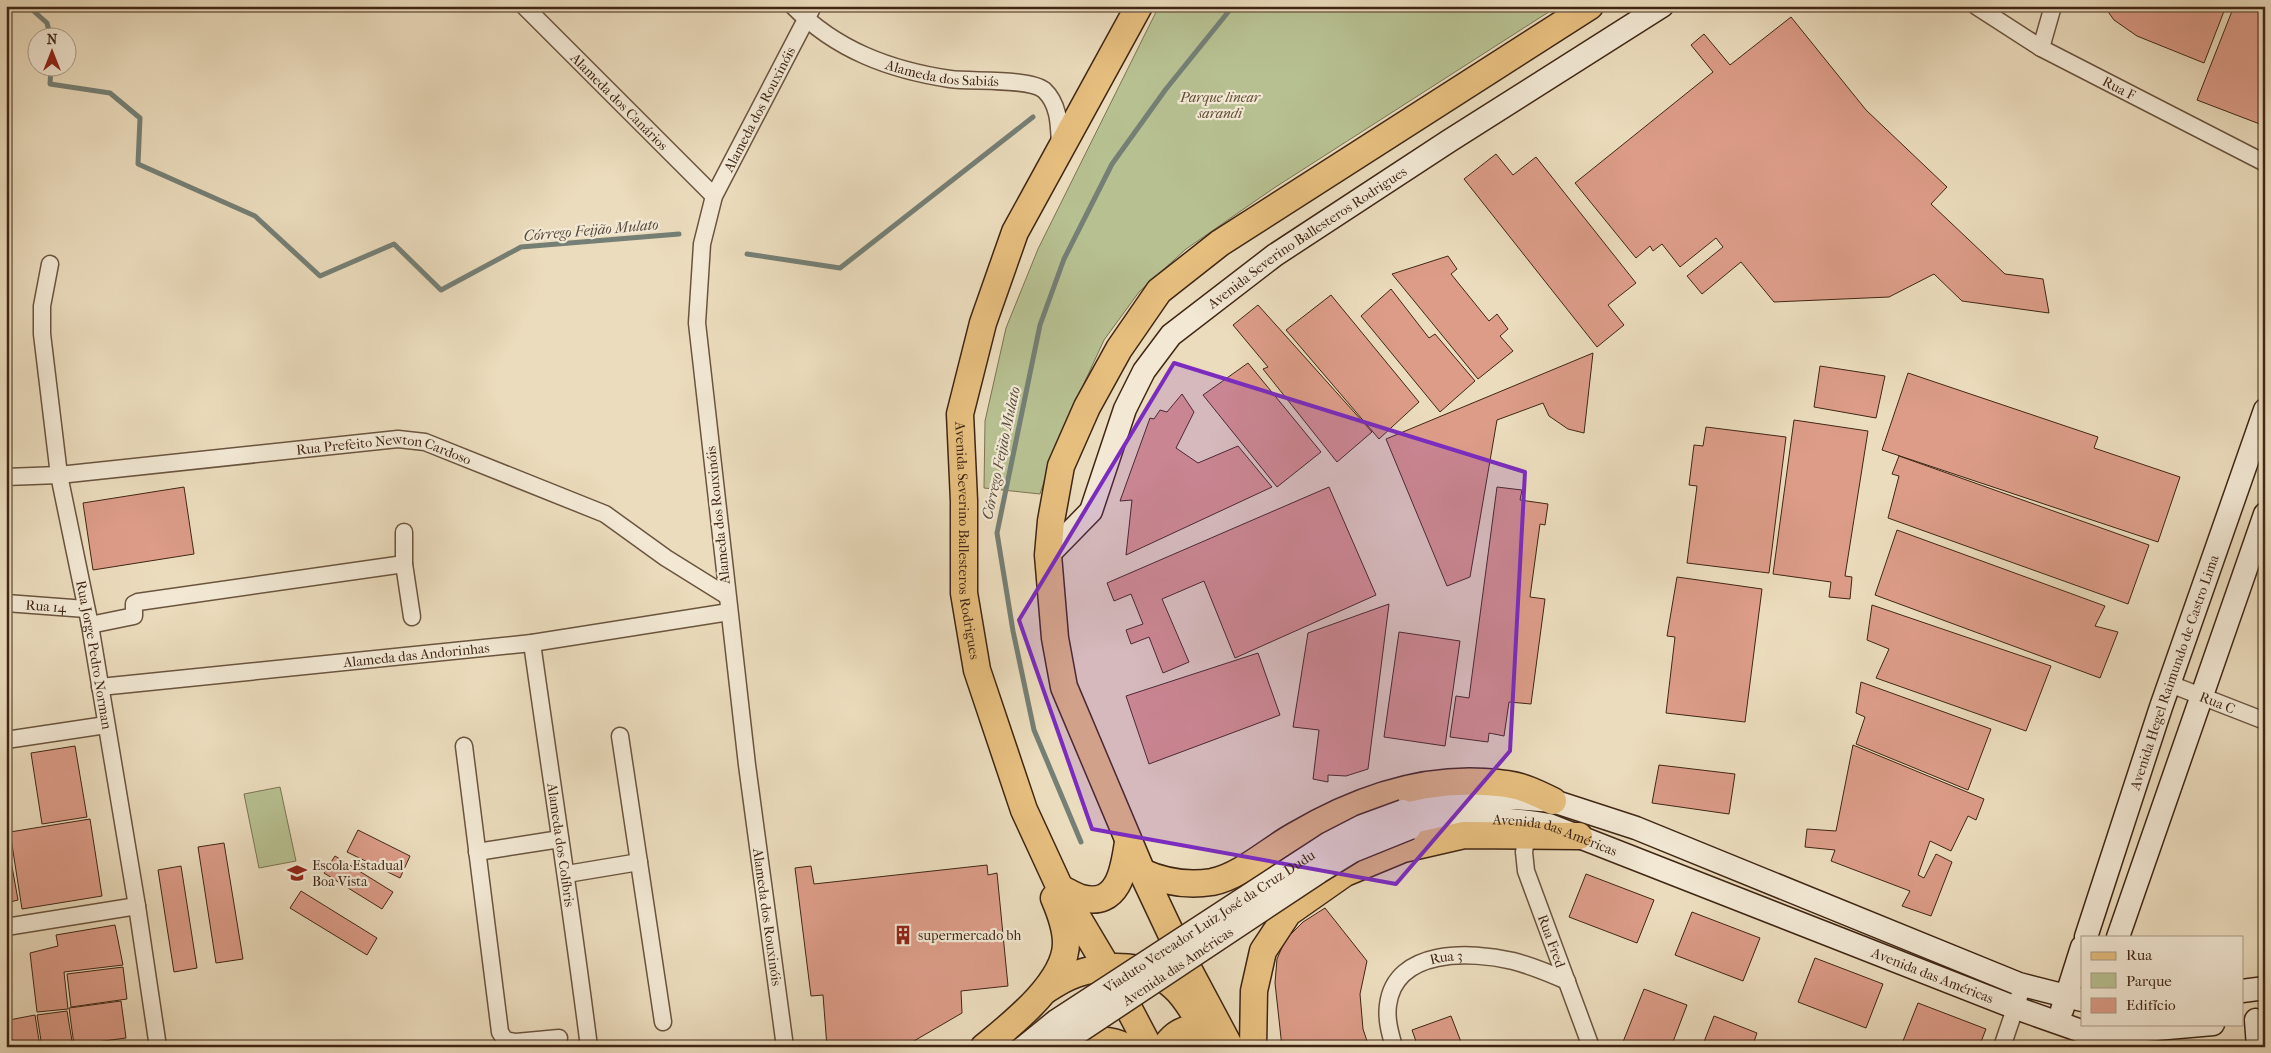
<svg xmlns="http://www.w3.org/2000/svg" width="2271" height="1053" viewBox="0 0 2271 1053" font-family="'IM FELL French Canon',serif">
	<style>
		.green { fill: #b7c091; stroke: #7c7352 }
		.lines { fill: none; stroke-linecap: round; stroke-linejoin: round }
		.stream { stroke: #757f75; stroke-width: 5 }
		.building { fill: #dc9c88; stroke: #402614 }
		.street-casing { stroke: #6b543e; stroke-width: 19 }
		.secondary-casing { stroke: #402614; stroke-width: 25 }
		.primary-casing { stroke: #402614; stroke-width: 29 }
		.street { stroke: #f2e8d4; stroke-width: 16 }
		.secondary { stroke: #f2e8d4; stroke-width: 22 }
		.primary { stroke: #e6be7e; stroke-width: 26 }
		.secondary-bridge-casing { stroke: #402614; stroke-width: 25; stroke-linecap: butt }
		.secondary-bridge { stroke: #f2e8d4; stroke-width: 22 }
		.marked { fill: #7b2cbf; fill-opacity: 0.2; stroke: #7b2cbf; stroke-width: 4; stroke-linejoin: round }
		.labels { text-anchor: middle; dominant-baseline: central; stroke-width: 4.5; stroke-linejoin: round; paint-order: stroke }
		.street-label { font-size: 14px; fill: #402614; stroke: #f2e8d4 }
		.park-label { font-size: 14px; font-style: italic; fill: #5e4c33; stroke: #f2e8d4 }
		.poi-label { font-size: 14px; fill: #402614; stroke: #f2e8d4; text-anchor: start }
		.water-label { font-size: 15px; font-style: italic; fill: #564b3c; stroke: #f2e8d4 }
	</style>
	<rect width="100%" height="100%" fill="#ebdcbd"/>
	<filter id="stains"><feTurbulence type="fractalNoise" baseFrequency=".004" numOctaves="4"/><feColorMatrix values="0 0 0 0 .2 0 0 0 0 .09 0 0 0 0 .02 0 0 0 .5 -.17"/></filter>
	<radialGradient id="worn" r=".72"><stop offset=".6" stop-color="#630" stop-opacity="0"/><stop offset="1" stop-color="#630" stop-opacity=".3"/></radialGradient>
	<g class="green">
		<polygon points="1159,6 1558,6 1274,188 1186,249 1139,292 1104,340 1057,442 1040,494 984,488 985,421 1006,328 1038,249"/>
		<polygon points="280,787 296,861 259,868 244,794"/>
	</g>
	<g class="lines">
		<g class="stream">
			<polyline points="28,6 47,23 51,38"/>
			<polyline points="51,68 50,84 110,93 140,118 138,164 255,216 320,276 394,244 441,290 521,247 679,234"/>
			<polyline points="747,254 840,268 1033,117"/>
			<polyline points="1081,842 1034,730 1013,631 997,533 1040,325 1064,259 1112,164 1166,89 1233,6"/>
		</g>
	</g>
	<g class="building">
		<polygon points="2104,6 2226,6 2204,63 2137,36 2114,20"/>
		<polygon points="2234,6 2265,6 2265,126 2197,100"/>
		<polygon points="1791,17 1866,110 1947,187 1931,204 2005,274 2043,279 2049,313 1962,301 1934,274 1889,297 1774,302 1741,262 1702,294 1687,276 1723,247 1716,238 1680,267 1662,244 1653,251 1650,246 1636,258 1575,183 1713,72 1691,45 1704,34 1730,65"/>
		<polygon points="1496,154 1513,175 1536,157 1636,283 1608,305 1624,325 1597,347 1464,179"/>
		<polygon points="1448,256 1457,269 1451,274 1489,321 1497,314 1508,329 1500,336 1513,351 1478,379 1392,274"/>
		<polygon points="1391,289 1429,338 1435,334 1475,381 1440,412 1361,316"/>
		<polygon points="1331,295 1419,402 1379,439 1286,330"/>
		<polygon points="1258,305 1372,432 1337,462 1263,369 1268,367 1233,325"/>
		<polygon points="1593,353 1584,433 1568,429 1549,416 1543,403 1497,420 1470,577 1447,586 1386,439"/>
		<polygon points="1248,363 1321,452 1277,487 1203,395"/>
		<polygon points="1820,366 1885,376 1876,418 1814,407"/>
		<polygon points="1908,373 2098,437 2094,448 2180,477 2158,542 1882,450"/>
		<polygon points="1182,394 1194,412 1176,448 1198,463 1238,446 1272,487 1126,555 1132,500 1120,501 1150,418 1154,419 1160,410 1167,412"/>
		<polygon points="1794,420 1868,431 1845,576 1852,577 1850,599 1829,597 1831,582 1773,574"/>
		<polygon points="1706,427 1786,437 1769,573 1687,563 1697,486 1689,485 1694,445 1703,446"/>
		<polygon points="1899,456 2149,545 2128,604 1888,518 1899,476 1892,474"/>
		<polygon points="184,487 194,554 93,570 83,503"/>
		<polygon points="1329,487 1376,595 1235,658 1204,581 1162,599 1189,662 1163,673 1149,637 1131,644 1126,630 1143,624 1131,594 1114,601 1107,583"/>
		<polygon points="1497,487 1522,490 1520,500 1548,504 1545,525 1540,524 1530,597 1545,599 1531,704 1509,702 1504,736 1489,733 1488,742 1450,737 1456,696 1469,698"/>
		<polygon points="1897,530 2105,606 2095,626 2118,632 2100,678 1875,595"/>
		<polygon points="1677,577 1762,589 1745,722 1666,713 1675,637 1667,636"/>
		<polygon points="1389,604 1368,769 1346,776 1328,775 1328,782 1313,779 1319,730 1293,727 1308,633"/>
		<polygon points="1872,605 2051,666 2026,731 1876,678 1889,649 1867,640"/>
		<polygon points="1399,632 1460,641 1445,746 1384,737"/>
		<polygon points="1258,653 1280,715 1149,764 1126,696"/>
		<polygon points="1861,682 1991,729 1968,790 1856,744 1865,717 1856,713"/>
		<polygon points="1853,745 1984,799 1976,820 1968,816 1951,851 1930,841 1918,875 1924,878 1936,854 1952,862 1931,916 1902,906 1910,891 1831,861 1835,850 1805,847 1807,829 1836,831"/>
		<polygon points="75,746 87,817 42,824 31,753"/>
		<polygon points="1659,765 1735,774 1729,814 1652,803"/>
		<polygon points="90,819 102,896 22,909 10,832"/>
		<polygon points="358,830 410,856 400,878 347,852"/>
		<polygon points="6,833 18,900 6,903"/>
		<polygon points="224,843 243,959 216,963 198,847"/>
		<polygon points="335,856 393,892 382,909 324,873"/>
		<polygon points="987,865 988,875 997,873 1008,986 961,991 962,1013 907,1045 827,1047 823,995 811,996 795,868 811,866 814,884"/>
		<polygon points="181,866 197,968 174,972 158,870"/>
		<polygon points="1586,874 1654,900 1637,943 1569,917"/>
		<polygon points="301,891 377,938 367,955 290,908"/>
		<polygon points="1325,908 1367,961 1360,994 1363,1029 1369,1047 1282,1047 1275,983 1277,959 1285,940 1303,922"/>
		<polygon points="1692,912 1760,938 1743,981 1675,955"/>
		<polygon points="115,925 123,965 64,972 68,1009 37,1012 30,953 58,946 56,935"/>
		<polygon points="1815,958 1883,984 1866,1028 1798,1002"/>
		<polygon points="123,967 127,999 71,1007 67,974"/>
		<polygon points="1644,989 1687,1005 1671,1047 1621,1047"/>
		<polygon points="121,1001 126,1038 74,1045 69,1008"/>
		<polygon points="1918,1003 1986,1029 1979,1047 1901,1046"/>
		<polygon points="67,1011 73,1047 42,1047 37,1015"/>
		<polygon points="35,1015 40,1047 13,1047 9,1020"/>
		<polygon points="1451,1016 1463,1047 1418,1047 1412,1030"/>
		<polygon points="1714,1016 1757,1033 1752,1047 1702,1047"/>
	</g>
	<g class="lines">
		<defs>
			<g id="street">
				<path id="s1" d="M 524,6 L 714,196"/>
				<path id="s2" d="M 793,6 C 836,50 890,70 950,79 C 971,82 1029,78 1044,90 C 1060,105 1059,127 1060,147"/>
				<path id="s3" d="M 1976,6 L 2041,48 L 2265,163"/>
				<polyline points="2041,48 2053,6"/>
				<path id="s4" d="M 50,264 L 42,306 L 42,334 L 59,475 L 90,625 L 137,906 L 158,1047"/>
				<path id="s5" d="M 6,477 L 59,475 L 398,439 L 425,442 L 605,514 L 666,558 L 727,596"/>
				<polyline points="404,532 404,564 412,617"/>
				<path id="s6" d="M 6,603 L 86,609"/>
				<polyline points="90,625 134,616 134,604 138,602 404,564"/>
				<path id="s7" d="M 532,643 C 551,778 572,912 589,1047"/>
				<path id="s8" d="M 2170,684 L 2265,721"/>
				<path id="s9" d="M 100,687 L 532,643 L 729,612"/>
				<polyline points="620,736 663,1022"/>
				<polyline points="6,740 106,725"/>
				<polyline points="464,746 500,1032 505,1040 516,1042 559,1038"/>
				<path id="s10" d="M 1527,834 L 1524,852 L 1526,871 L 1591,1047"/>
				<polyline points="477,852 560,839"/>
				<polyline points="567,874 639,862"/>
				<polyline points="6,927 137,906"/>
				<path id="s11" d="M 785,1047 L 747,765 L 697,323 L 702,244 L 714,196 L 813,6"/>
				<path id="s12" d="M 1394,1047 C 1390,1033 1386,1019 1388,1005 C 1395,948 1471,951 1513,961 C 1532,966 1549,973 1567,981"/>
				<polyline points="2002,1047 2023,985"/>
			</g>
			<g id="secondary">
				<path id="s13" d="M 1048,555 L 1091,511 L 1125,409 L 1144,371 L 1171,335 L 1275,255 L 1449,141 L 1662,6"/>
				<polyline points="1403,811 1437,804 1482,799 1514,798 1553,801 1636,828 2019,984 2082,1000"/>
				<path id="s14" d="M 1410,828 C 1457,818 1502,816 1549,825 L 2016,1008 L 2084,1032 L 2122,1032 L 2213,1024"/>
				<path id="s15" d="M 2086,937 L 2161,707 L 2265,410"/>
				<polyline points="2118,937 2265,514"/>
				<polyline points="2242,991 2265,988"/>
				<polyline points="2062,1010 2082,947"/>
				<polyline points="2256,1020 2258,1047"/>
			</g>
			<g id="primary">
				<path id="s16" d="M 1139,6 L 1015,232 L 983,323 L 960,414 L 964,501 L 964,593 L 977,670 L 1024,810 L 1060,888 L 1107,967 L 1149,1047"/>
				<path d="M 1142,872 C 1164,882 1187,886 1212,882 C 1241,876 1269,850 1294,836 C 1352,802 1417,778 1484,782 C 1500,783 1515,784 1529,790 C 1537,793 1545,797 1553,801"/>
				<path d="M 1060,888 C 1067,891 1074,896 1081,898 C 1119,908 1124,869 1128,842"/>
				<path d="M 1046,990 C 1055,984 1066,977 1076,974 C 1108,963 1148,963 1174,987 C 1186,997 1194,1014 1203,1027"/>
				<path d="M 984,1047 C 1012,1024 1066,982 1066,943 C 1066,927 1060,912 1054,898"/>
				<path d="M 1080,1047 C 1095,1039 1111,1039 1126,1047"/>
				<path d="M 1165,1047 C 1178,1027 1194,1026 1216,1031"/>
				<polyline points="1230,1047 1182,957 1142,872 1064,687 1055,638 1048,555 1051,521 1061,466 1087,407 1119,349 1159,291 1220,243 1590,6"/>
				<polyline points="1253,1047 1254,991 1263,951 1288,913 1345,873 1403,849 1464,835 1579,836"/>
			</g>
		</defs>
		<use href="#street" class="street-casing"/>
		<use href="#secondary" class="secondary-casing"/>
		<use href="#primary" class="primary-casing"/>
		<use href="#street" class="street"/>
		<use href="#secondary" class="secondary"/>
		<use href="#primary" class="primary"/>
		<defs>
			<g id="secondary-bridge">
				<path id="s17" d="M 1024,1047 L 1056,1021 L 1329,843 L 1362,826 L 1403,811"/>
				<path id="s18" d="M 1056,1047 L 1319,872 L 1353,851 L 1410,828"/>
			</g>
		</defs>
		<use href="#secondary-bridge" class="secondary-bridge-casing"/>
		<use href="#secondary-bridge" class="secondary-bridge"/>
	</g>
	<path class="marked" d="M 1174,363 L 1525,472 L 1510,751 L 1396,884 L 1092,829 L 1019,620 Z"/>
	<defs>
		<symbol id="school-bare" viewBox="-9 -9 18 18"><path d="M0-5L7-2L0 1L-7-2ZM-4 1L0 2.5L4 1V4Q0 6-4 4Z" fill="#8f2418" stroke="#f2e8d4" stroke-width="2.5" paint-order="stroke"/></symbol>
		<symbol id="building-bare" viewBox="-9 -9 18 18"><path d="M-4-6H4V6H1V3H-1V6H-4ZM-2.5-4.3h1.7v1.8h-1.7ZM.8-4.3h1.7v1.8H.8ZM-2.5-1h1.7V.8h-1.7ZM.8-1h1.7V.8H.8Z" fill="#8f2418" stroke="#f2e8d4" stroke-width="2.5" paint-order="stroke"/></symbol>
	</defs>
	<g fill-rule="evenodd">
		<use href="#school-bare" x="283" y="859" width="28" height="28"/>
		<use href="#building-bare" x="889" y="921" width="28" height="28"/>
	</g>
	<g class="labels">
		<g class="street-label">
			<text stroke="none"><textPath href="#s2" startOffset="168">Alameda dos Sabiás</textPath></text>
			<text stroke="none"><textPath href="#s3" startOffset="165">Rua F</textPath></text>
			<text stroke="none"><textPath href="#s1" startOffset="135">Alameda dos Canários</textPath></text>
			<text stroke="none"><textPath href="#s11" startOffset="956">Alameda dos Rouxinóis</textPath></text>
			<text stroke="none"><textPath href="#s13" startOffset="424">Avenida Severino Ballesteros Rodrigues</textPath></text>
			<text stroke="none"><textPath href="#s5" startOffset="381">Rua Prefeito Newton Cardoso</textPath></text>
			<text transform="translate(718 515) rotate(-96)">Alameda dos Rouxinóis</text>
			<text stroke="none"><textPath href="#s16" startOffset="575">Avenida Severino Ballesteros Rodrigues</textPath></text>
			<text stroke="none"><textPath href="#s6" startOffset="40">Rua 14</textPath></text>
			<text stroke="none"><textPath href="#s9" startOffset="318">Alameda das Andorinhas</textPath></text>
			<text stroke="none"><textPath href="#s4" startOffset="396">Rua Jorge Pedro Norman</textPath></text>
			<text stroke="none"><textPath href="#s15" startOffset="279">Avenida Hegel Raimundo de Castro Lima</textPath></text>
			<text stroke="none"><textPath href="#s8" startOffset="51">Rua C</textPath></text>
			<text stroke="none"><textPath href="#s14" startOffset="148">Avenida das Américas</textPath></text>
			<text stroke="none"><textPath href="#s7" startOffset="204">Alameda dos Colíbris</textPath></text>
			<text transform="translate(767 917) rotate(82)">Alameda dos Rouxinóis</text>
			<text stroke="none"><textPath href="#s17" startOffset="224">Viaduto Vereador Luiz José da Cruz Dudu</textPath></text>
			<text stroke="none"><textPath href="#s10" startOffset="112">Rua Fred</textPath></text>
			<text stroke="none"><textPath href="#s12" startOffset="125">Rua 3</textPath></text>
			<text stroke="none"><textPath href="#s18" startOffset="146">Avenida das Américas</textPath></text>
			<text stroke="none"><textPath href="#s14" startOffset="552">Avenida das Américas</textPath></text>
		</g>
		<g class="park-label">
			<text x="1220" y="97">Parque linear<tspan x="1220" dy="16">sarandi</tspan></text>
		</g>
		<g class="poi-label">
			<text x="312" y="865">Escola Estadual<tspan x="312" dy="16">Boa Vista</tspan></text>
			<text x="918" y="935">supermercado bh</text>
		</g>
		<g class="water-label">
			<text transform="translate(591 230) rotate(-5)">Córrego Feijão Mulato</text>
			<text transform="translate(1001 453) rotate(-78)">Córrego Feijão Mulato</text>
		</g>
	</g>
	<rect width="2271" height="1053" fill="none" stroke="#ebdcbd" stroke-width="25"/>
	<rect x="8" y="8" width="2256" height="1038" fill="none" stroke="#402614" stroke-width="2.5"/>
	<rect x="12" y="12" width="2246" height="1028" fill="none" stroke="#402614"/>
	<rect x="2081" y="936" width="162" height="90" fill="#f2e8d4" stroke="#ab9a87"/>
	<rect x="2091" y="952" width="25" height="8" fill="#e6be7e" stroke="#ab9a87"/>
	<text x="2126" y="960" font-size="15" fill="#402614">Rua</text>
	<rect x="2091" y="973" width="25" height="15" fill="#b7c091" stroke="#ab9a87"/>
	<text x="2126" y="986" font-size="15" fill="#402614">Parque</text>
	<rect x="2091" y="998" width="25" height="15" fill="#dc9c88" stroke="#ab9a87"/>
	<text x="2126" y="1010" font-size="15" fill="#402614">Edifício</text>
	<g transform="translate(52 52)"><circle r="24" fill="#f2e8d4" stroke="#ab9a87"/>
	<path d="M0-4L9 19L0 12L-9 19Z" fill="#8f2418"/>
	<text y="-8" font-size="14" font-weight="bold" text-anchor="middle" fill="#402614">N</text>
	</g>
	<rect width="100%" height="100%" filter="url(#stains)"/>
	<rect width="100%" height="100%" fill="url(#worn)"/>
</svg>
